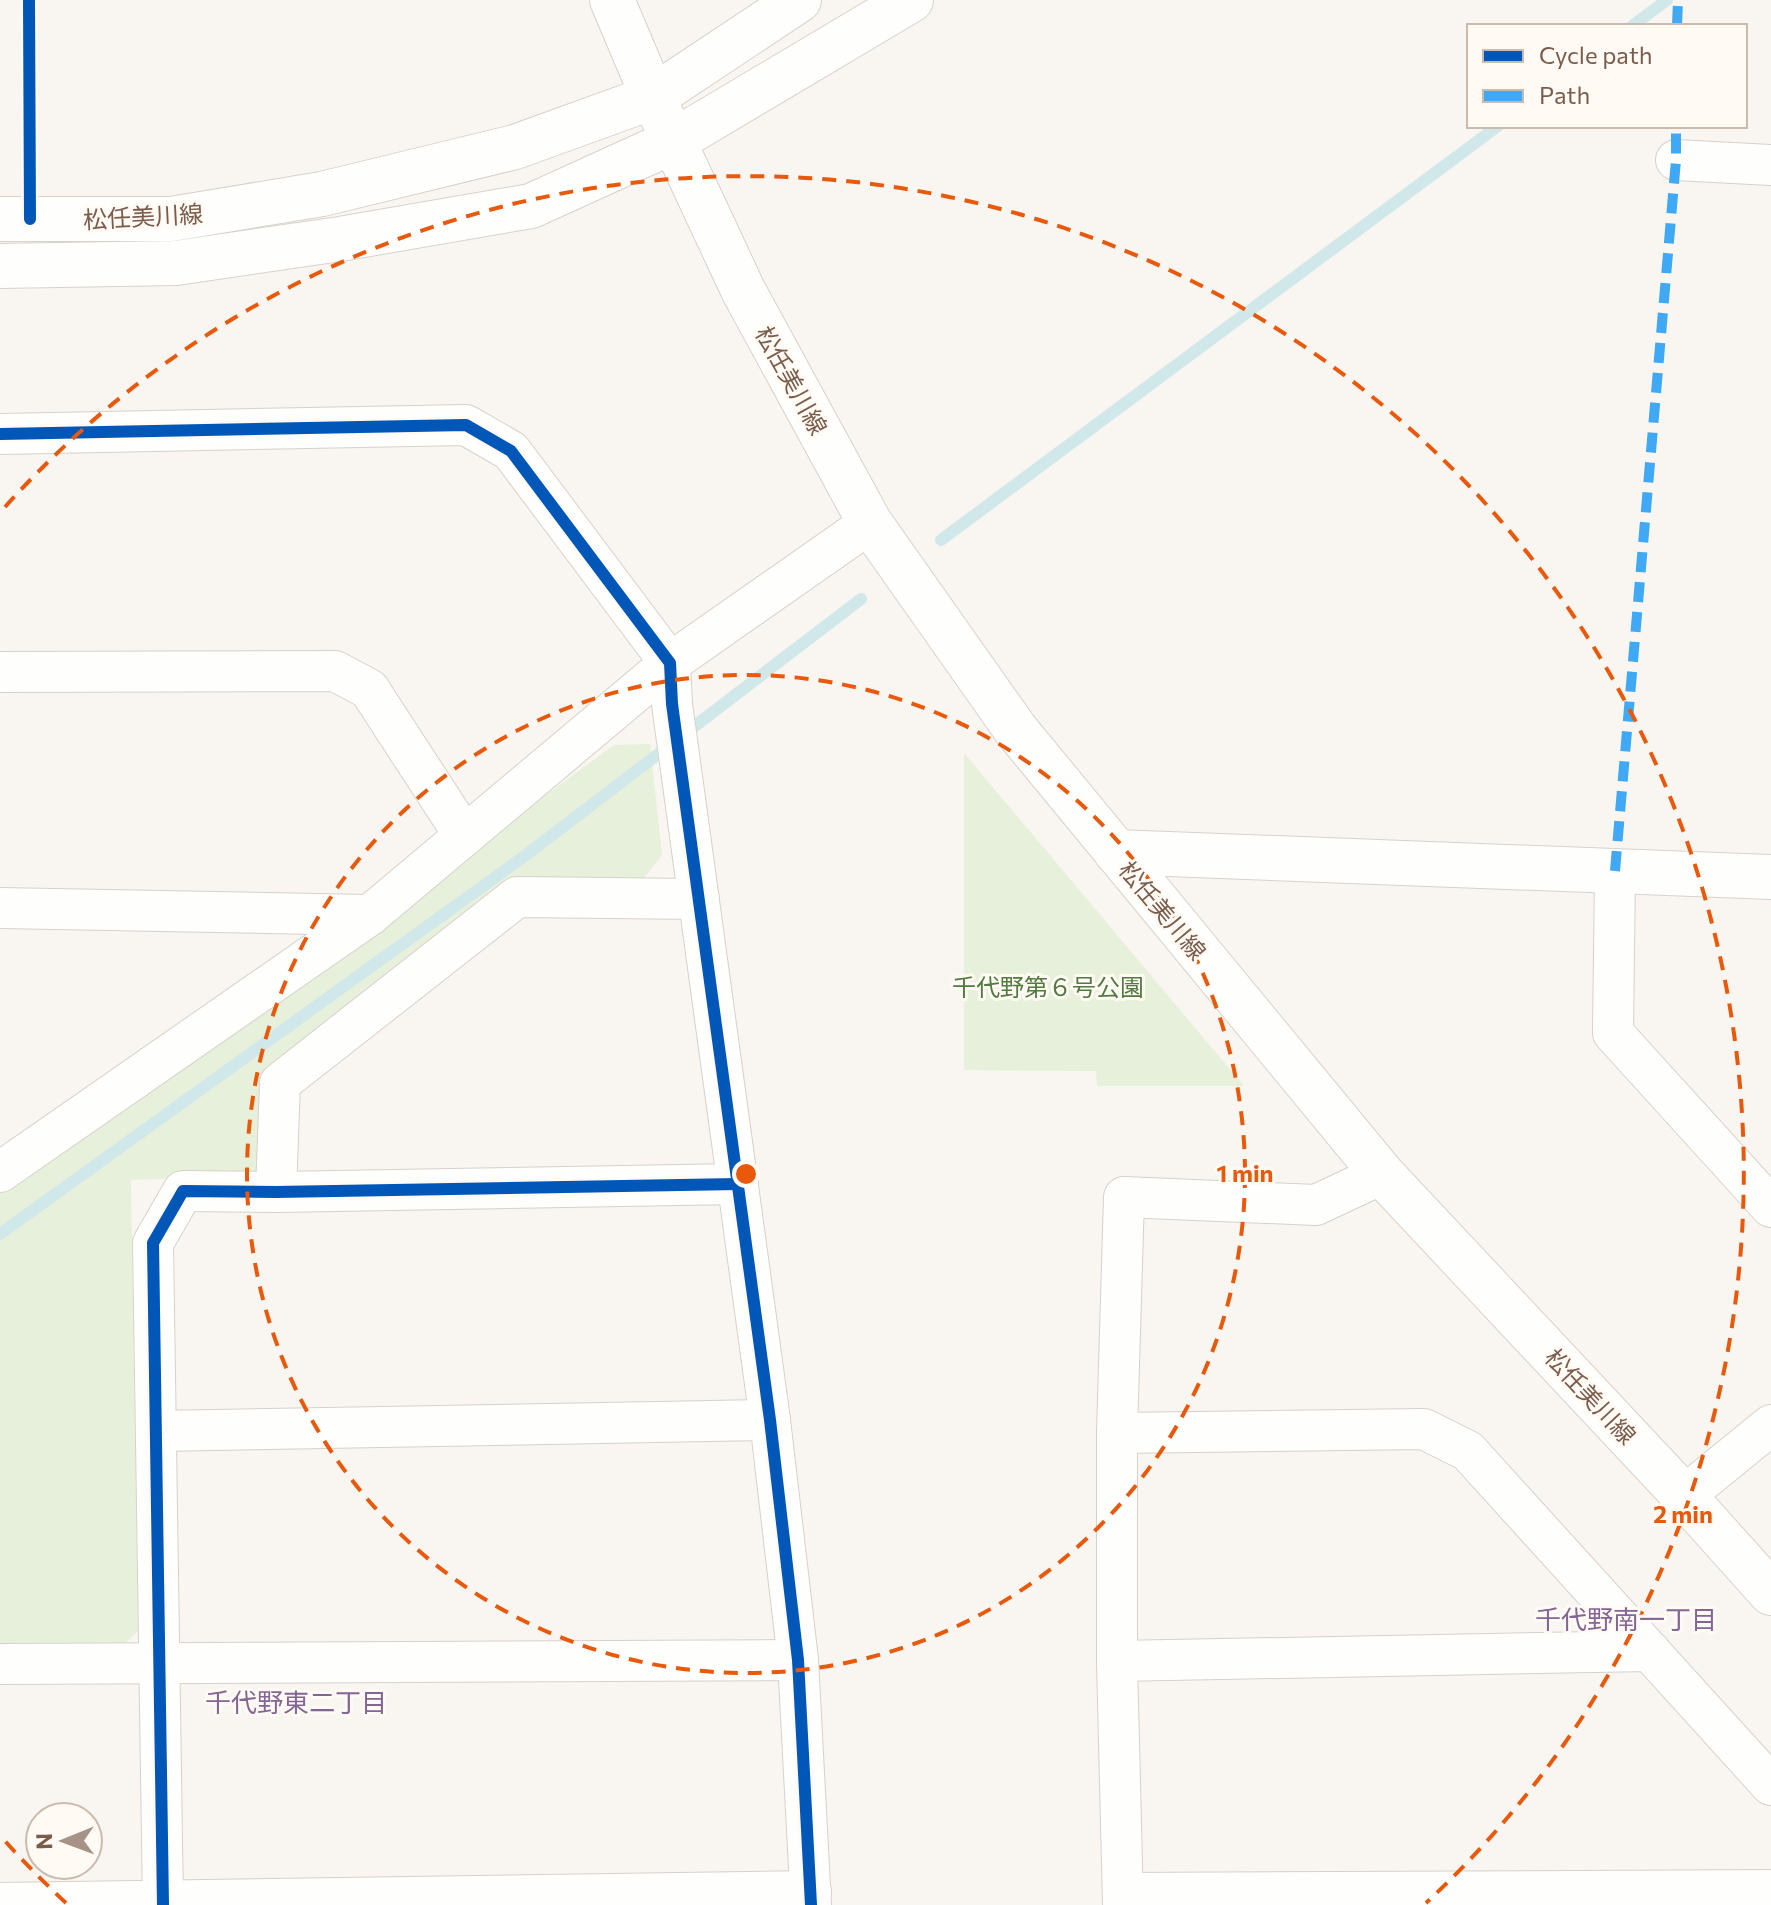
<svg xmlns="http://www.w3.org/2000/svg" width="1771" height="1905" viewBox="0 0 1771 1905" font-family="Commissioner,'Noto Sans JP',sans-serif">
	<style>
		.green { fill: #e7f0db }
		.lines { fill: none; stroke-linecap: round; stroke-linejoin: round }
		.stream { stroke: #d0e8ea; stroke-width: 12 }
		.street-casing { stroke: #d7d1cb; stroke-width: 42 }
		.secondary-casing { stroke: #d9d2cb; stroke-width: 46 }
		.street { stroke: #fefefd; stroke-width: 40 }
		.secondary { stroke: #fefefd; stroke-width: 44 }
		.quiet { stroke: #3fa9f5; stroke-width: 10; stroke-dasharray: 20 10; stroke-linecap: butt }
		.cycleway-casing { stroke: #fffaf3; stroke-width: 17 }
		.cycleway { stroke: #0057b8; stroke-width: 12 }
		.ring { fill: none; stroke: #e8590c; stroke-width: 4; stroke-dasharray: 14 10 }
		.labels { text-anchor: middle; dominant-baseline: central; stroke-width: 6; stroke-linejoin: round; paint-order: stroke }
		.street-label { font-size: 24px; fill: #7a5c4d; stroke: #fffaf3 }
		.park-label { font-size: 24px; fill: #537a41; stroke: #fffaf3 }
		.neighbourhood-label { font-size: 26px; fill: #846695; stroke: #fffaf3 }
		.centre { fill: #e8590c; stroke: #fffaf3; stroke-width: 4 }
		.ring-label { font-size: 24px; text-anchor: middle; font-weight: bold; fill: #e8590c; stroke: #fffaf3; stroke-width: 6; stroke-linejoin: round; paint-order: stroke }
	</style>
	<rect width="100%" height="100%" fill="#f9f5f0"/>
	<g class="green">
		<polygon points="650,744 662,855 640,883 502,892 265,1079 262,1175 131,1180 138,1631 122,1646 0,1647 0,1194 614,745"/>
		<polygon points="964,753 1244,1086 1097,1086 1096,1071 964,1070"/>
	</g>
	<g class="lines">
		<g class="stream">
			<polyline points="1632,26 1667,0"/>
			<polyline points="941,540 1498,126"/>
			<polyline points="0,1234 526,855 861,599"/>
		</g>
		<defs>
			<g id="street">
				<polyline points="1676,160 1771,165"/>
				<polyline points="0,434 466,425 511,451 670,663 672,704 770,1420 798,1660 811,1905"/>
				<polyline points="0,672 335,671 369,689 464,835"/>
				<polyline points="1615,871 1613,1033 1771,1207"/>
				<polyline points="0,908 370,915"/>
				<polyline points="0,1172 370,915 670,663 870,523"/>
				<polyline points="276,1192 280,1083 517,897 699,899"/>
				<polyline points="158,1431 770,1420"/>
				<polyline points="1117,1433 1424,1429 1468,1451 1771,1785"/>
				<polyline points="1684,1496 1771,1425"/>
				<polyline points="1117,1661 1650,1651"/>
				<polyline points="0,1664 798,1660"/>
				<polyline points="1123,1893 1771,1890"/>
				<polyline points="0,1903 811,1891"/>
				<polyline points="163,1905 153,1243 183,1191 276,1192 738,1184"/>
				<polyline points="1123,1905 1117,1661 1117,1433 1124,1197 1316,1205 1382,1174"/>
			</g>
			<g id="secondary">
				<polyline points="612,0 653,97 743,290 870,523 1016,730 1382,1174 1684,1496 1771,1593"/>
				<polyline points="0,219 171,219 322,194 515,147 653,97 799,0"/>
				<polyline points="0,266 176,263 340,239 531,206 674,141 911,0"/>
				<polyline points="1116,852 1771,877"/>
			</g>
		</defs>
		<use href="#street" class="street-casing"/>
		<use href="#secondary" class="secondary-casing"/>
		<use href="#street" class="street"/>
		<use href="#secondary" class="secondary"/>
		<g class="quiet">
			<polyline points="1677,26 1678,0"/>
			<polyline points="1615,871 1676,160 1676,126"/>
		</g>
		<defs>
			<g id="cycleway">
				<polyline points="29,0 30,219"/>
				<polyline points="0,434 466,425 511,451 670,663 672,704 770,1420 798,1660 811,1905"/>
				<polyline points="163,1905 153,1243 183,1191 276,1192 738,1184"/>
			</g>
		</defs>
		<use href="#cycleway" class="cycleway-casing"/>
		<use href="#cycleway" class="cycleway"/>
	</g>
	<g class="ring">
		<circle cx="746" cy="1174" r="499"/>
		<path d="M66 1903A997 997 0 0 1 5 1841M5 507A997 997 0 1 1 1426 1903"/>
	</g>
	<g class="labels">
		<g class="street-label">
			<text transform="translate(143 216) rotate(-3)">松任美川線</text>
			<text transform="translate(792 380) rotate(61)">松任美川線</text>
			<text transform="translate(1163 910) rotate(50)">松任美川線</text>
			<text transform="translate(1591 1396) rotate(47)">松任美川線</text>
		</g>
		<g class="park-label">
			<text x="1048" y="986">千代野第６号公園</text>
		</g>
		<g class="neighbourhood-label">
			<text x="1626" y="1618">千代野南一丁目</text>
			<text x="296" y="1701">千代野東二丁目</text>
		</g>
	</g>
	<circle cx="746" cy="1174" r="12" class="centre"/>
	<g class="ring-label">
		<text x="1245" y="1182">1 min</text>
		<text x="1683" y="1523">2 min</text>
	</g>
	<rect x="1467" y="24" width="280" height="104" fill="#fffaf3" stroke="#cabbb1" stroke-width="2"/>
	<rect x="1483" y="50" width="40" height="12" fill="#0057b8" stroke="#cabbb1" stroke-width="2"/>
	<text x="1539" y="64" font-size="24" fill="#7a5c4d">Cycle path</text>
	<rect x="1483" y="90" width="40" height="12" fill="#3fa9f5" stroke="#cabbb1" stroke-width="2"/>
	<text x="1539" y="104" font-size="24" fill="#7a5c4d">Path</text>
	<g transform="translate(64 1841) rotate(269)"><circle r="38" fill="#fffaf3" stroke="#cabbb1" stroke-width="2"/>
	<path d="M0-6L14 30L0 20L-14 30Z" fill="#a69286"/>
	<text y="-12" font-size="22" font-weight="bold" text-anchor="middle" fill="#7a5c4d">N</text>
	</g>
</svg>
